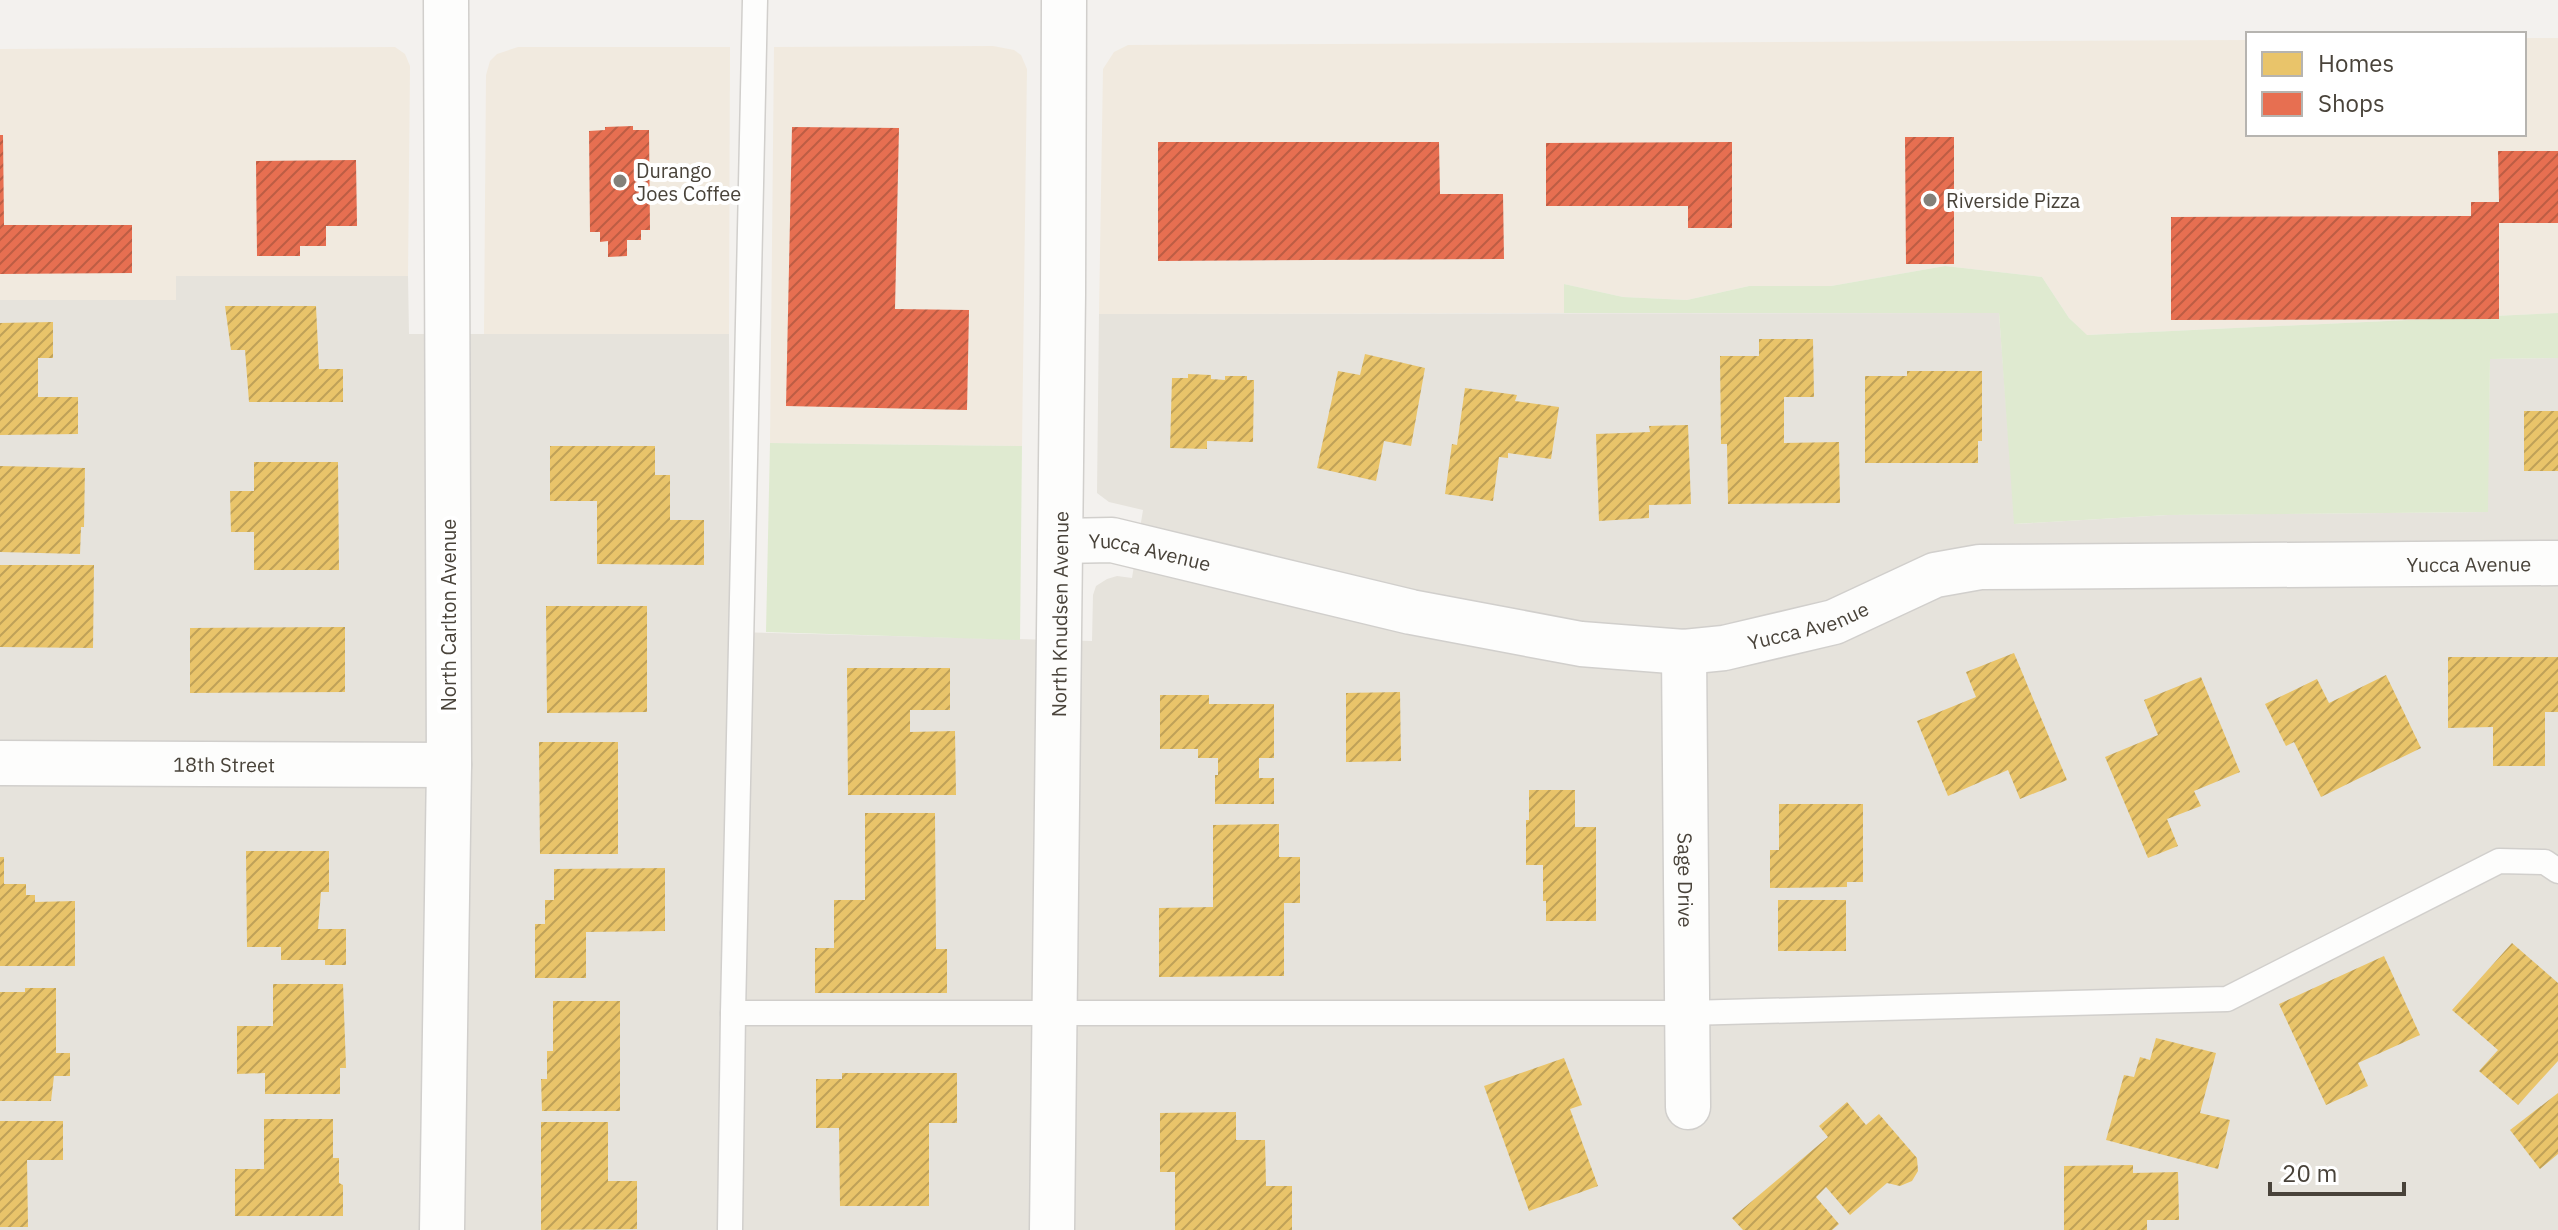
<svg xmlns="http://www.w3.org/2000/svg" width="2558" height="1230" viewBox="0 0 2558 1230" font-family="'IBM Plex Sans',sans-serif">
	<style>
		.residential { fill: #e6e3dc }
		.commercial { fill: #f1eadf }
		.grass { fill: #dfead0 }
		.homes { fill: url(#homes-hatch) }
		.shops { fill: url(#shops-hatch) }
		.lines { fill: none; stroke-linecap: round; stroke-linejoin: round }
		.lane-casing { stroke: #d1cfcc; stroke-width: 27 }
		.street-casing { stroke: #d1cfcc; stroke-width: 47 }
		.lane { stroke: #fdfdfc; stroke-width: 24 }
		.street { stroke: #fdfdfc; stroke-width: 44 }
		.poi-dot { fill: #848079; stroke: #fff; stroke-width: 3 }
		.labels { text-anchor: middle; dominant-baseline: central; stroke-width: 8; stroke-linejoin: round; paint-order: stroke }
		.poi-label { font-size: 20px; fill: #49433a; stroke: #fff; text-anchor: start }
		.street-label { font-size: 20px; fill: #49433a; stroke: #fff }
	</style>
	<defs>
		<pattern id="homes-hatch" width="6" height="6" patternUnits="userSpaceOnUse" patternTransform="scale(2)"><rect width="6" height="6" fill="#e9c46a"/><path d="M-1 1l2-2M0 6l6-6M5 7l2-2" fill="none" stroke="#bfa158"/></pattern>
		<pattern id="shops-hatch" width="6" height="6" patternUnits="userSpaceOnUse" patternTransform="scale(2)"><rect width="6" height="6" fill="#e76f51"/><path d="M-1 1l2-2M0 6l6-6M5 7l2-2" fill="none" stroke="#bd5d44"/></pattern>
	</defs>
	<rect width="100%" height="100%" fill="#f3f1ee"/>
	<polygon class="residential" points="176,276 408,276 409,334 729,334 730,632 1092,641 1093,595 1096,586 1107,579 1117,576 1132,578 1143,510 1109,502 1097,493 1099,314 1999,313 2015,524 2168,515 2487,512 2490,359 2558,358 2558,1230 0,1230 0,300 175,300"/>
	<g class="commercial">
		<polygon points="2524,38 2558,38 2558,313 2086,335 2069,318 2042,277 1945,266 1831,286 1749,286 1687,300 1623,297 1564,284 1564,313 1099,314 1103,69 1114,52 1128,45 2248,40 2248,134 2524,134"/>
		<polygon points="993,46 1014,50 1021,55 1027,69 1022,446 770,443 774,47"/>
		<polygon points="395,47 405,54 410,66 408,276 176,276 176,300 0,300 0,49"/>
		<polygon points="518,47 730,47 729,334 484,334 486,75 490,61 497,54"/>
	</g>
	<g class="grass">
		<polygon points="1945,266 2042,277 2069,318 2087,335 2558,313 2558,358 2490,359 2488,512 2168,515 2014,524 1999,313 1564,313 1564,284 1623,297 1687,300 1749,286 1831,286"/>
		<polygon points="770,443 1022,446 1020,640 766,632"/>
	</g>
	<g class="homes">
		<polygon points="225,306 316,306 319,369 343,369 343,402 249,402 245,350 231,350"/>
		<polygon points="53,322 53,358 38,358 38,397 78,397 78,434 0,435 0,323"/>
		<polygon points="1759,339 1813,339 1814,397 1784,397 1784,443 1839,442 1840,503 1728,504 1727,444 1721,444 1720,356 1759,356"/>
		<polygon points="1365,354 1425,368 1411,446 1384,441 1376,481 1317,468 1338,371 1360,375"/>
		<polygon points="1907,371 1982,371 1982,441 1978,441 1978,463 1865,463 1865,376 1907,376"/>
		<polygon points="1188,374 1211,375 1211,379 1225,380 1225,376 1247,376 1247,380 1254,380 1253,442 1207,441 1207,449 1170,448 1172,378 1188,378"/>
		<polygon points="1465,388 1517,395 1515,401 1559,407 1551,459 1508,453 1508,458 1499,457 1493,501 1445,494 1452,444 1457,445"/>
		<rect x="2524" y="411" width="34" height="60"/>
		<polygon points="1688,425 1691,504 1649,505 1649,518 1599,521 1596,434 1650,432 1649,426"/>
		<polygon points="550,446 655,446 655,475 670,475 670,520 704,520 704,565 597,564 597,501 550,501"/>
		<polygon points="254,462 338,462 339,570 254,570 254,532 231,532 230,491 254,491"/>
		<polygon points="0,466 85,468 84,527 81,527 80,554 0,552"/>
		<polygon points="0,565 94,565 93,648 0,647"/>
		<polygon points="546,606 647,606 647,712 547,713"/>
		<polygon points="345,627 345,692 190,693 190,628"/>
		<polygon points="2014,653 2067,780 2020,799 2008,770 1948,796 1917,721 1976,697 1966,672"/>
		<polygon points="2448,657 2558,657 2558,712 2545,712 2545,766 2493,766 2493,727 2448,728"/>
		<polygon points="847,668 950,668 950,710 910,710 910,732 955,731 956,795 848,795"/>
		<polygon points="2386,675 2421,748 2321,797 2294,742 2286,746 2265,704 2317,679 2329,703"/>
		<polygon points="2201,677 2240,772 2194,791 2201,806 2167,819 2178,846 2148,858 2105,757 2158,735 2144,700"/>
		<polygon points="1400,692 1401,761 1346,762 1346,693"/>
		<polygon points="1160,695 1209,695 1209,704 1274,704 1274,758 1259,758 1259,778 1274,778 1274,804 1215,804 1215,775 1218,775 1218,758 1198,758 1198,749 1160,749"/>
		<polygon points="539,742 618,742 618,854 540,854"/>
		<polygon points="1529,790 1575,790 1575,827 1596,827 1596,921 1546,921 1546,901 1543,901 1543,865 1526,865 1526,820 1529,820"/>
		<polygon points="1779,804 1863,804 1863,882 1847,882 1847,887 1770,888 1770,850 1779,850"/>
		<polygon points="865,813 935,813 936,949 947,949 947,993 815,993 815,948 834,948 834,900 865,900"/>
		<polygon points="1279,824 1279,857 1300,857 1300,903 1284,903 1284,976 1159,977 1159,908 1213,907 1213,825"/>
		<polygon points="246,851 329,851 329,892 321,892 318,929 346,929 346,965 325,965 325,960 281,960 281,947 247,947"/>
		<polygon points="0,857 4,857 4,884 26,884 26,895 35,895 35,902 75,901 75,966 0,966"/>
		<polygon points="665,868 665,931 586,932 586,978 535,978 535,924 545,924 545,900 554,900 554,869"/>
		<rect x="1778" y="900" width="68" height="51"/>
		<polygon points="2512,943 2558,983 2558,1061 2518,1105 2479,1071 2498,1050 2452,1010"/>
		<polygon points="2384,956 2420,1035 2358,1063 2368,1086 2326,1105 2279,1004"/>
		<polygon points="273,984 343,984 346,1068 340,1068 340,1094 265,1094 265,1073 237,1074 237,1026 273,1026"/>
		<polygon points="25,988 56,988 56,1053 70,1053 70,1076 54,1076 51,1101 0,1101 0,992 25,992"/>
		<polygon points="553,1001 620,1001 620,1111 542,1111 541,1079 547,1079 547,1051 553,1051"/>
		<polygon points="2156,1038 2216,1053 2200,1113 2230,1120 2218,1169 2106,1140 2124,1075 2134,1077 2140,1057 2150,1060"/>
		<polygon points="1564,1058 1582,1105 1570,1109 1598,1186 1529,1211 1484,1086"/>
		<polygon points="842,1073 957,1073 957,1123 929,1123 929,1206 840,1206 839,1128 816,1128 816,1079 842,1079"/>
		<polygon points="2558,1093 2558,1154 2540,1169 2510,1130"/>
		<polygon points="1847,1102 1866,1125 1879,1114 1917,1158 1918,1171 1912,1181 1900,1186 1887,1183 1850,1215 1826,1187 1816,1197 1839,1224 1832,1230 1743,1230 1732,1218 1828,1137 1819,1126"/>
		<polygon points="1236,1112 1236,1140 1265,1140 1266,1186 1292,1186 1292,1230 1175,1230 1175,1172 1160,1172 1160,1113"/>
		<polygon points="264,1119 333,1119 333,1158 339,1158 339,1183 343,1185 343,1216 235,1216 235,1169 264,1169"/>
		<polygon points="0,1121 63,1121 63,1160 27,1160 28,1227 0,1227"/>
		<polygon points="541,1122 608,1122 608,1181 637,1181 637,1229 541,1230"/>
		<polygon points="2133,1165 2133,1173 2178,1172 2179,1220 2147,1220 2147,1230 2064,1230 2064,1166"/>
	</g>
	<g class="shops">
		<polygon points="633,126 633,130 649,130 650,230 641,230 641,240 627,240 627,256 608,257 608,241 600,242 600,232 590,232 589,131 605,130 605,127"/>
		<polygon points="792,127 899,128 895,309 969,310 967,410 786,406"/>
		<polygon points="0,135 3,135 4,225 132,225 132,273 0,274"/>
		<polygon points="1905,137 1954,137 1954,264 1906,264"/>
		<polygon points="1158,142 1439,142 1440,194 1503,194 1504,259 1158,261"/>
		<polygon points="1732,142 1732,228 1688,228 1688,206 1546,206 1546,143"/>
		<polygon points="2498,151 2558,151 2558,223 2499,223 2499,319 2171,320 2171,217 2471,216 2471,202 2499,202"/>
		<polygon points="356,160 357,226 326,226 326,246 300,246 300,256 257,256 256,161"/>
	</g>
	<g class="lines">
		<defs>
			<g id="lane">
				<polyline points="733,1013 1687,1013 2227,999 2499,861 2545,862 2558,871"/>
				<polyline points="730,1230 733,1013 755,0"/>
			</g>
			<g id="street">
				<path id="s1" d="M 1061,541 L 1112,540 L 1411,612 L 1581,644 L 1684,652 L 1724,648 L 1834,622 L 1935,575 L 1980,567 L 2558,563"/>
				<path id="s2" d="M 1684,652 L 1688,1107"/>
				<path id="s3" d="M 0,763 L 449,765"/>
				<polyline points="442,1230 449,765 446,0"/>
				<path id="s4" d="M 1052,1230 L 1063,294 L 1064,0"/>
			</g>
		</defs>
		<use href="#lane" class="lane-casing"/>
		<use href="#street" class="street-casing"/>
		<use href="#lane" class="lane"/>
		<use href="#street" class="street"/>
	</g>
	<g class="poi-dot">
		<circle cx="620" cy="181" r="8"/>
		<circle cx="1930" cy="200" r="8"/>
	</g>
	<g class="labels">
		<g class="poi-label">
			<text x="636" y="170">Durango<tspan x="636" dy="23">Joes Coffee</tspan></text>
			<text x="1946" y="200">Riverside Pizza</text>
		</g>
		<g class="street-label">
			<text stroke="none"><textPath href="#s1" startOffset="90">Yucca Avenue</textPath></text>
			<text stroke="none"><textPath href="#s1" startOffset="1434">Yucca Avenue</textPath></text>
			<text transform="translate(448 615) rotate(-90)">North Carlton Avenue</text>
			<text stroke="none"><textPath href="#s4" startOffset="616">North Knudsen Avenue</textPath></text>
			<text stroke="none"><textPath href="#s1" startOffset="762">Yucca Avenue</textPath></text>
			<text stroke="none"><textPath href="#s3" startOffset="224">18th Street</textPath></text>
			<text stroke="none"><textPath href="#s2" startOffset="228">Sage Drive</textPath></text>
		</g>
	</g>
	<rect x="2246" y="32" width="280" height="104" fill="#ffffff" stroke="#b6b4b0" stroke-width="2"/>
	<rect x="2262" y="52" width="40" height="24" fill="#e9c46a" stroke="#b6b4b0" stroke-width="2"/>
	<text x="2318" y="72" font-size="24" fill="#49433a">Homes</text>
	<rect x="2262" y="92" width="40" height="24" fill="#e76f51" stroke="#b6b4b0" stroke-width="2"/>
	<text x="2318" y="112" font-size="24" fill="#49433a">Shops</text>
	<path d="M2270 1182v12h134v-12" fill="none" stroke="#49433a" stroke-width="4"/>
	<text x="2282" y="1182" font-size="24" fill="#49433a" stroke="#ffffff" stroke-width="6" paint-order="stroke">20 m</text>
</svg>
